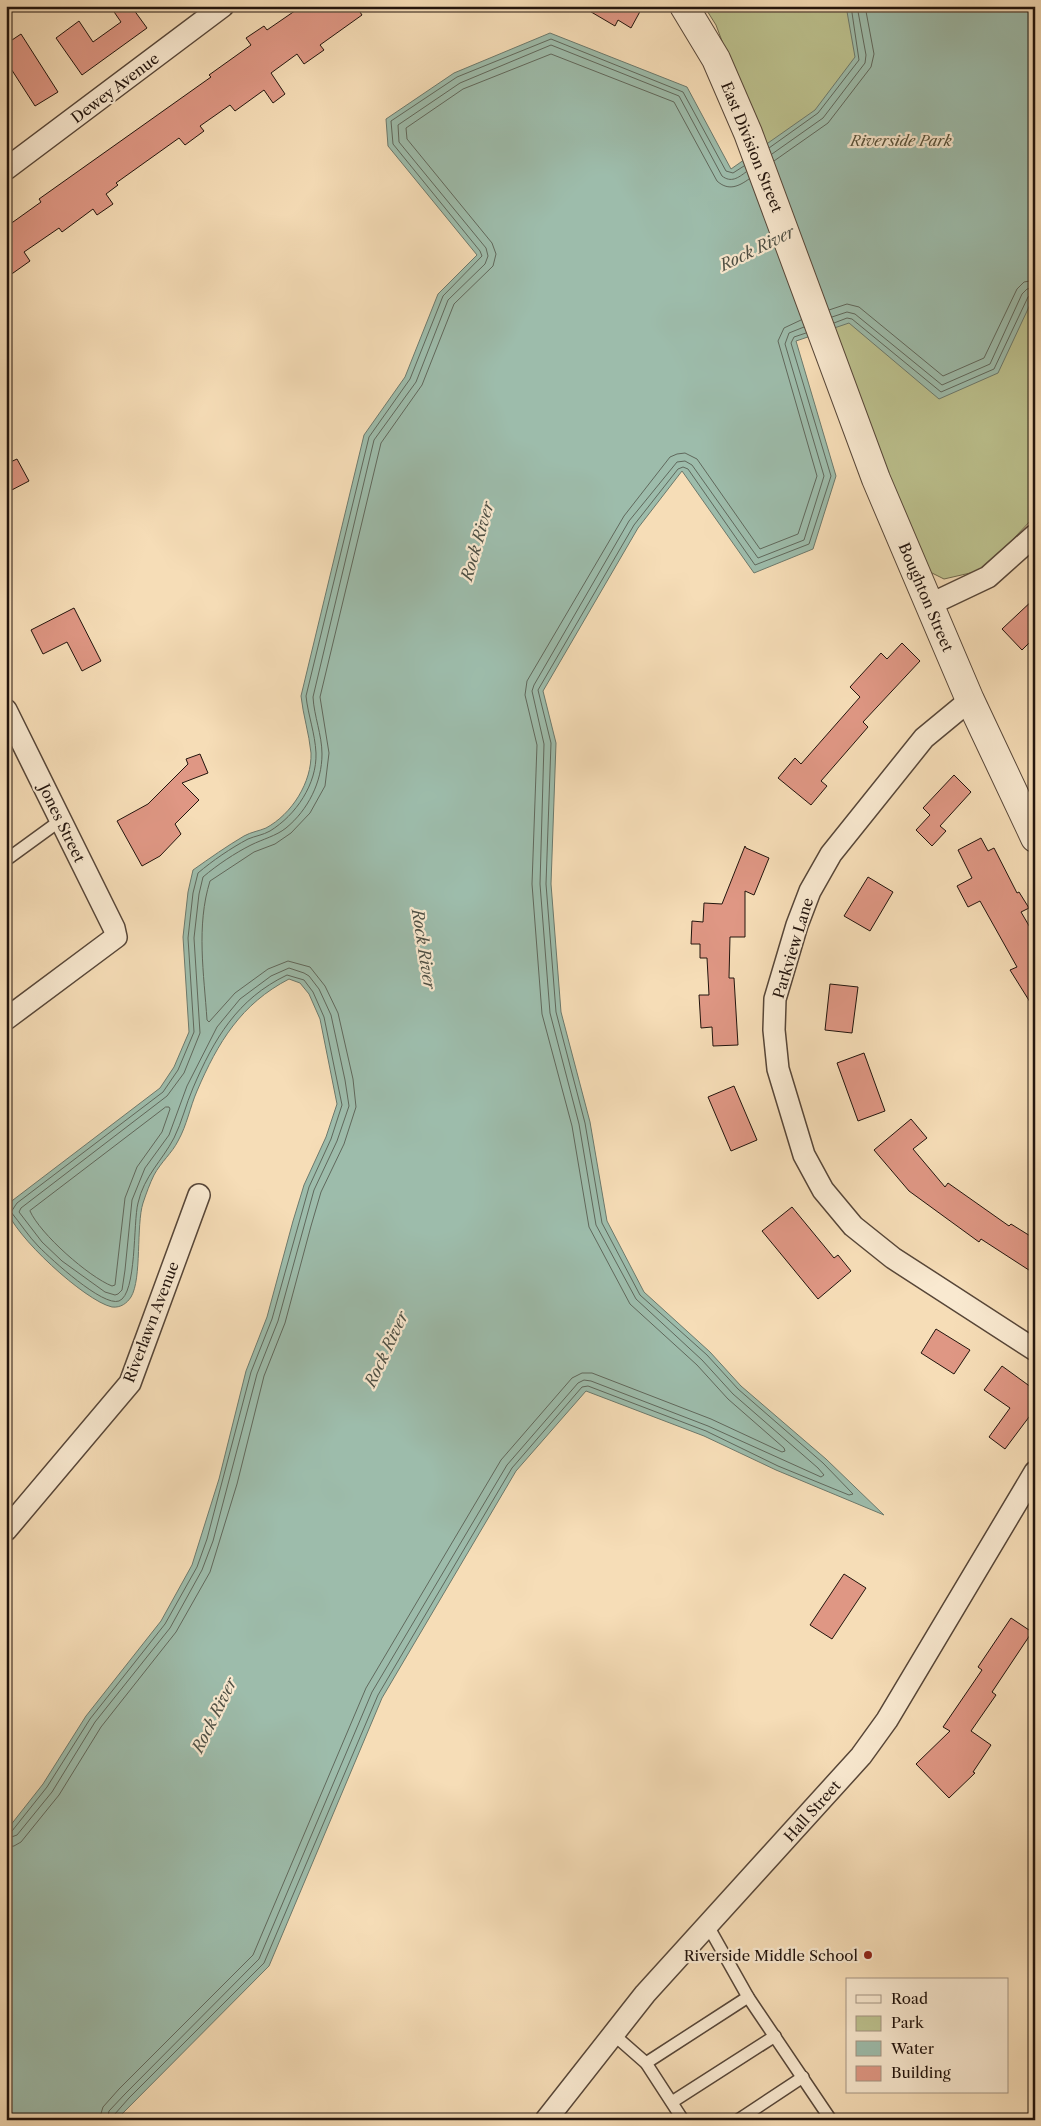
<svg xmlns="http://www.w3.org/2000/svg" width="1041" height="2126" viewBox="0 0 1041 2126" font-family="'Libre Caslon Text',serif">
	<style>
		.green { fill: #bcc18e; stroke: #6f6a4e }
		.water { fill: #9dbcab; stroke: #6c796c }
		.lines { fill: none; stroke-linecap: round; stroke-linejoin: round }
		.shore { stroke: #60685c; stroke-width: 1 }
		.building { fill: #df9784; stroke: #22140d }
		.service-casing { stroke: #574638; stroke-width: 14 }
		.minor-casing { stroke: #574638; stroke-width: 24 }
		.tertiary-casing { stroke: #574638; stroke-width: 30 }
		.service { stroke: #f9e9d0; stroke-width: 11 }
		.minor { stroke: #f9e9d0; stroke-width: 21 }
		.tertiary { stroke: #f9e9d0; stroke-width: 28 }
		.poi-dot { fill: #8f2418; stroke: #f9e9d0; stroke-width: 2 }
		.labels { text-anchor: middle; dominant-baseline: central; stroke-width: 4.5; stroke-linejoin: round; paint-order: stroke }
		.street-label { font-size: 15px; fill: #22140d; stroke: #f9e9d0 }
		.park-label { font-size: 15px; font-style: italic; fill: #58513a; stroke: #f9e9d0 }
		.poi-label { font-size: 15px; fill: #22140d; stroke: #f9e9d0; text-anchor: end }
		.water-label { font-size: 16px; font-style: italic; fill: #4d4f44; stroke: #f9e9d0 }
	</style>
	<rect width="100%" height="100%" fill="#f6ddb7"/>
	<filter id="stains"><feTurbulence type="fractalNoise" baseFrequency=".004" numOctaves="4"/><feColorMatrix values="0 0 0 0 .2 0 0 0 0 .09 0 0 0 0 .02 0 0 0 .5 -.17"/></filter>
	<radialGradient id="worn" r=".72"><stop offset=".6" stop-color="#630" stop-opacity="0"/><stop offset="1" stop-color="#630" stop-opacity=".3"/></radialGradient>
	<polygon class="green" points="704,6 1035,6 1035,516 997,556 979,571 944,579 924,569 851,385 716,25"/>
	<path class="water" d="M 846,6 L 1035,6 L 1035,294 L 998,373 L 939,399 L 849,323 L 796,341 L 836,476 L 813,549 L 754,573 L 682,471 L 638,528 L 543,691 L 556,743 L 551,884 L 561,1012 L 590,1122 L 607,1221 L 644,1292 L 710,1352 L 741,1386 L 826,1459 L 884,1515 L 776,1470 L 704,1436 L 586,1391 L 516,1471 L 382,1698 L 269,1966 L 116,2120 L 6,2120 L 6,1831 L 43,1784 L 86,1716 L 161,1621 L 192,1565 L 219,1479 L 246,1371 L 267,1317 L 293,1221 L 304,1185 L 326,1137 L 337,1104 L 320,1019 L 309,994 L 300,983 L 289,979 C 241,1004 218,1042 197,1091 C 190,1107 187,1125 178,1141 C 172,1153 161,1162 154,1175 C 150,1183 146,1194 143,1203 C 136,1225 142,1279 131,1297 C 127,1303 121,1308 112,1307 C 85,1301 13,1235 6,1208 L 13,1200 L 160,1088 L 174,1067 L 189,1032 L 183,937 L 188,892 L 193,870 C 210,858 227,846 244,836 C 251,832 259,831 266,828 C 292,814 312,782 311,753 C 309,733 303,715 301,696 L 364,435 L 405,377 L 438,294 L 477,255 L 388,146 L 386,119 L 454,73 L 550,33 L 687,87 L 731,169 L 815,110 L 855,57 Z"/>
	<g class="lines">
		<g class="shore">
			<polyline points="769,148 818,113 859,60 851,6"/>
			<polyline points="772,154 823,118 865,63 866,55 857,6"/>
			<polyline points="774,161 828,123 871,67 874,54 865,6"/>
			<polyline points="829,310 847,304 859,307 943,376 984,358 1017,289 1024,282 1035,280"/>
			<polyline points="832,317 847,312 855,314 942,385 990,364 1022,294 1027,289 1035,287"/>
			<polyline points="834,323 847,318 852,319 941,392 994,369 1028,297 1035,293"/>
			<path d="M 166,1107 L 169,1107 L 170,1109 L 162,1132 L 137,1167 L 125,1198 L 115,1285 L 112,1286 C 89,1277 40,1234 30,1211 Z"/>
			<path d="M 6,1833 L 12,1831 L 47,1787 L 90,1719 L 165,1624 L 197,1567 L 207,1539 L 251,1372 L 272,1319 L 309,1187 L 331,1139 L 342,1105 L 324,1017 L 313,992 L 304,980 L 287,975 C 237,999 214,1039 193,1088 C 186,1104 182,1122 174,1138 C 162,1161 144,1176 138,1203 C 133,1222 137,1294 119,1301 C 103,1307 51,1259 39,1247 C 29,1237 20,1223 11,1212 L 17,1203 L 163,1092 L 178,1070 L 194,1032 L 188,938 L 193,893 L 198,873 C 212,861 231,848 248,839 C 255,836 263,835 270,831 C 296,815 317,784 316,753 C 315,733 308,715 306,696 L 369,437 L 410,379 L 443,296 L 482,256 L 480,251 L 393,144 L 391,121 L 457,77 L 551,39 L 683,92 L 726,171 L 733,173 L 744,166"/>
			<path d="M 6,1839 L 17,1835 L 52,1792 L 95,1722 L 170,1628 L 202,1570 L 213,1541 L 257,1374 L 278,1321 L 314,1190 L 337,1141 L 349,1106 L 345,1080 L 331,1015 L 319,989 L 309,976 L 304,973 L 289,968 L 271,976 L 240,999 L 217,1027 L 187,1086 L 169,1135 L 145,1168 L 132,1200 L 125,1270 L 122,1290 L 118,1294 L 115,1295 L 105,1292 L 62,1261 L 42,1242 L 19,1212 L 21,1208 L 167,1096 L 184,1073 L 200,1033 L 194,938 L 199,894 L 203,877 C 217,865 235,853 251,845 C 263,839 276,836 286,828 C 308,810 322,782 322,754 C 322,735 314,716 313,697 L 374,440 L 416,382 L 448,300 L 485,264 L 488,256 L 486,248 L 399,142 L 398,125 L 460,83 L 551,45 L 679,96 L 722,176 C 731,183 738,178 746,172"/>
			<path d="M 6,1847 L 14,1846 L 21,1842 L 59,1795 L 101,1727 L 176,1632 L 210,1572 L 237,1484 L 264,1376 L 285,1323 L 311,1226 L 321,1192 L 344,1144 L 356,1107 L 353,1079 L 338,1013 L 325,986 L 310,967 L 288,961 L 268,969 L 235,993 L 209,1022 L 207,1020 C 204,974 196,926 210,881 L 254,852 L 275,844 L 291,833 L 310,813 L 325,786 L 329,753 L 320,697 L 381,443 L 422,385 L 454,304 L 493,266 L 496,254 L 492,243 L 407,139 L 406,128 L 463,89 L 551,54 L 674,102 L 717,181 C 728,191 738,187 749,179"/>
			<polyline points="99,2120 103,2107 119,2089 253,1955 366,1688 501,1460 572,1378 582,1373 592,1373 711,1419 782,1452 785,1451 784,1448 728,1399 697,1365 630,1304 589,1227 572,1126 542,1014 532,884 537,745 525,695 527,681 624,516 670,457 677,454 685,453 697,459 760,549 798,534 817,476 778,341 784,328 801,320"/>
			<polyline points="107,2120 109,2111 125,2094 259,1959 372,1692 507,1465 578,1383 584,1380 591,1381 708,1426 821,1477 824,1475 818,1468 733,1394 702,1360 636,1299 596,1225 579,1124 550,1013 540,884 544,744 532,691 534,685 629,521 677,462 685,461 692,465 758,558 804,540 824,476 785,344 789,333 804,327"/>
			<polyline points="113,2120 114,2115 129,2098 264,1963 378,1695 512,1468 582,1387 588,1386 706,1431 778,1466 849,1495 853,1494 823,1463 738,1389 707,1355 640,1295 602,1223 585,1123 556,1012 546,884 551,743 538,690 634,525 678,469 683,467 688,469 755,565 809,544 831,476 791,343 794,337 806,333"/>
		</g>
	</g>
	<g class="building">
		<polygon points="110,6 131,6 147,28 82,75 56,38 79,21 93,42 121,22"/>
		<polygon points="302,6 356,6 362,15 320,45 324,50 304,64 297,54 271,73 285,94 273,103 264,90 235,111 230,105 200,126 204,131 185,145 179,138 116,183 118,185 106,194 113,204 97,215 93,209 62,232 59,228 24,252 30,261 6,278 6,227 41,202 39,199 211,77 209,75 251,45 246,38 264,26 267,30"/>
		<polygon points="581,6 643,6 631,28 618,20 615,26"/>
		<polygon points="21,34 58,92 35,106 6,61 6,44"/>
		<polygon points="17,459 29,481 6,493 6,464"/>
		<polygon points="1035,598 1035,637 1022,650 1002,629"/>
		<polygon points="74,608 101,661 82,671 67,642 43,654 31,630"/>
		<polygon points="902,643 920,661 863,722 868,727 821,781 827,786 811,805 778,778 795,758 801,764 860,697 850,687 881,653 887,659"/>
		<polygon points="200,754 208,773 182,783 199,800 175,824 181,834 160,856 142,866 117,821 148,804 188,764 186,759"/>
		<polygon points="954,775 971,792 940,826 946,831 932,846 916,830 930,815 923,808"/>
		<polygon points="981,838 988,851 994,848 1017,893 1019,892 1029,908 1021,912 1035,936 1035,1010 1010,970 1017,967 980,901 968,907 957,886 972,878 958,850"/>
		<polygon points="745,846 746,848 769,858 754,895 745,891 745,937 730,937 729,978 734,978 738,1045 713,1046 712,1027 701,1028 699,995 709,995 707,958 700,958 700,944 691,944 692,921 703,922 704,903 722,904"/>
		<polygon points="868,877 893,892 870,931 844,916"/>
		<polygon points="830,984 858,987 852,1033 825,1030"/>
		<polygon points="864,1053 885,1111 858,1121 837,1063"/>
		<polygon points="734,1086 757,1140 731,1151 708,1097"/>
		<polygon points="911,1119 927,1138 913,1149 945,1187 948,1183 1009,1226 1011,1224 1035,1239 1035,1274 981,1239 979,1242 909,1191 874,1150"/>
		<polygon points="792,1207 834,1258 838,1255 851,1271 818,1299 762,1231"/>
		<polygon points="936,1329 970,1350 954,1374 921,1353"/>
		<polygon points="1002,1366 1035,1390 1035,1409 1005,1449 989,1437 1010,1408 984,1390"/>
		<polygon points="844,1574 866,1588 832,1639 810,1625"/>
		<polygon points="1011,1618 1032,1632 992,1692 996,1695 971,1731 991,1745 973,1772 975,1773 949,1798 916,1764 950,1731 943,1727 982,1670 978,1667"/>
	</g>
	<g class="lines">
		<defs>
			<g id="service">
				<polyline points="6,860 61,820"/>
				<polyline points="708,1926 748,1997 831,2120"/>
				<polyline points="613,2034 646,2063 683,2120"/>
				<polyline points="646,2063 748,1997"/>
				<polyline points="672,2102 775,2036"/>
				<polyline points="738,2120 803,2077"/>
			</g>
			<g id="minor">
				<polyline points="6,169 223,6"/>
				<polyline points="929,605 988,577 1035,535"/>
				<polyline points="970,700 924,738 831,854 810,891 797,925 775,999 774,1030 778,1069 804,1155 823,1190 853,1226 893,1258 1035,1350"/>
				<polyline points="6,710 114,928 116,937 6,1019"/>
				<polyline points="6,1530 130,1383 199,1195"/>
				<polyline points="546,2120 645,1994 861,1756 887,1720 1035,1472"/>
			</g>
			<polyline id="tertiary" points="684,6 716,59 748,133 876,479 970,700 1035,838"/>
		</defs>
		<use href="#service" class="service-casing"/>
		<use href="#minor" class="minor-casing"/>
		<use href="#tertiary" class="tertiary-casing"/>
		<use href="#service" class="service"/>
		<use href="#minor" class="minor"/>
		<use href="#tertiary" class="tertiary"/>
	</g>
	<circle class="poi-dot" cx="868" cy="1955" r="5"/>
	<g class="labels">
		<g class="street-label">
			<text transform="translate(115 88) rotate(-37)">Dewey Avenue</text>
			<text transform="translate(752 147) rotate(68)">East Division Street</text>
			<text transform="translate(926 597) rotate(67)">Boughton Street</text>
			<text transform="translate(62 823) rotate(64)">Jones Street</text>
			<text transform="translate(793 948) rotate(-73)">Parkview Lane</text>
			<text transform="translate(151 1322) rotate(-69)">Riverlawn Avenue</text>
			<text transform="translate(812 1811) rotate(-48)">Hall Street</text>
		</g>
		<g class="park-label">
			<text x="901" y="140">Riverside Park</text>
		</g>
		<g class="poi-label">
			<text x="858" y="1955">Riverside Middle School</text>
		</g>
		<g class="water-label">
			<text transform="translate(757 248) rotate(-26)">Rock River</text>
			<text transform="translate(477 541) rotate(-74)">Rock River</text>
			<text transform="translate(424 949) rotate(81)">Rock River</text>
			<text transform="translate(386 1349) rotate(-65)">Rock River</text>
			<text transform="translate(214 1715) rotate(-64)">Rock River</text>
		</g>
	</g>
	<rect width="1041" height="2126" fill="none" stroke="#f6ddb7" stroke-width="25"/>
	<rect x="8" y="8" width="1026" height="2111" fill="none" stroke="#22140d" stroke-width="2.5"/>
	<rect x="12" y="12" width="1016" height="2101" fill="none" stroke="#22140d"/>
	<rect x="846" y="1978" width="162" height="115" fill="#f9e9d0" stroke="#a39482"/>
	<rect x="856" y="1995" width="25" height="8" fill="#f9e9d0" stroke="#a39482"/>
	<text x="891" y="2004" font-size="15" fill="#22140d">Road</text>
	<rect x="856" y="2016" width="25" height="15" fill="#bcc18e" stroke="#a39482"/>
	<text x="891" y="2028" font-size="15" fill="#22140d">Park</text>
	<rect x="856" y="2041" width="25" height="15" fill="#9dbcab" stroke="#a39482"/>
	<text x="891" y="2054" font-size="15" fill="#22140d">Water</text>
	<rect x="856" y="2066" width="25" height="15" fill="#df9784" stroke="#a39482"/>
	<text x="891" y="2078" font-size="15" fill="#22140d">Building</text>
	<rect width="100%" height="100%" filter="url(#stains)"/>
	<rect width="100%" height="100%" fill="url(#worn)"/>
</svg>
